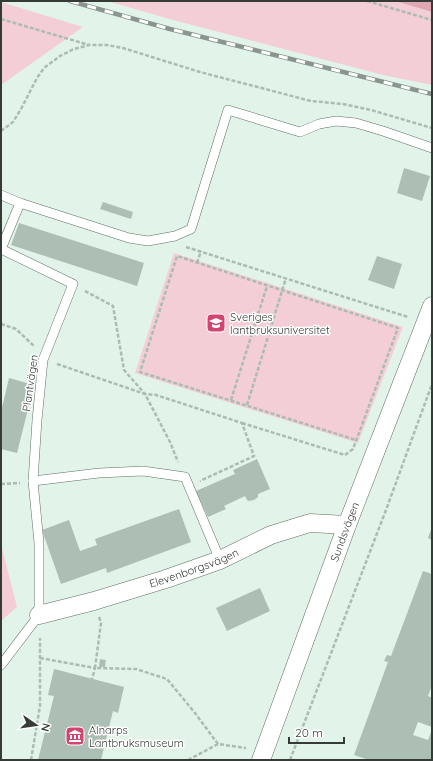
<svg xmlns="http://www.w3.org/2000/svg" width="433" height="761" viewBox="0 0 433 761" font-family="Quicksand,sans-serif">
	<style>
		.green { fill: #f4ced6 }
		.forest { fill: #e1a8b3 }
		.building { fill: #adbeb4 }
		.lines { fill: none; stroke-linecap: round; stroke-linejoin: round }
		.lane-casing { stroke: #5f6f66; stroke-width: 10 }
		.street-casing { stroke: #5f6f66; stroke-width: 19 }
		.path { stroke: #acbbb3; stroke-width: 2.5; stroke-dasharray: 4 2; stroke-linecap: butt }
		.lane { stroke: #fff; stroke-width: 9 }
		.street { stroke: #fff; stroke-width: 18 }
		.rail-casing { stroke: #89958e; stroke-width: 4.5 }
		.rail { stroke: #fff; stroke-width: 3; stroke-dasharray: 9; stroke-linecap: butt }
		.labels { text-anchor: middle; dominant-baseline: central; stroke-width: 3; stroke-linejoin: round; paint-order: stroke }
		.poi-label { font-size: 11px; fill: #353c38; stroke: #fff; text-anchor: start }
		.street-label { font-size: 11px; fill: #353c38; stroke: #fff }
	</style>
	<rect width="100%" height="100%" fill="#e2f4ea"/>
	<g class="green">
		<polygon points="107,1 395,1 432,12 432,85 383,75 173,20"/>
		<polygon points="1,2 83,27 1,85"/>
		<polygon points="174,253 403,327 358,443 135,373"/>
		<polygon points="1,544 17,607 1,621"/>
	</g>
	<polygon class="forest" points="395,1 432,1 432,12"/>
	<g class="building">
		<polygon points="404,168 430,176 422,201 397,193"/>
		<polygon points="103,202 133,212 131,219 100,209"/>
		<polygon points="19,223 144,263 137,286 11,245"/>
		<polygon points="377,256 402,264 394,289 368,280"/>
		<polygon points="9,378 34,385 17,453 1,449 1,412"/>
		<polygon points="257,459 270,489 258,494 258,497 254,500 249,501 247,500 245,496 224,506 226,509 208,517 196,491 235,474 233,470"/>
		<polygon points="179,509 191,542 107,573 106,568 61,584 42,530 69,520 80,551 97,545 95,539"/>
		<polygon points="432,527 432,540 428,538"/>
		<polygon points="423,571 432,574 432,685 428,696 432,698 432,727 418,722 413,735 428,740 432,730 432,760 366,760 366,759 354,755 388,662 384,661 387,655 391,656"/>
		<polygon points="260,588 270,611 227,631 216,608"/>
		<polygon points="100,659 106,660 105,667 99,667"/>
		<polygon points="54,669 124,687 118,713 113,711 101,760 38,760 54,696 48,695"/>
	</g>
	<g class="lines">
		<defs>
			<g id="lane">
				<polyline points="1,195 20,203 1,249 73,284 43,360 37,420 33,481 39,543 39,615 1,665"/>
				<polyline points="20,203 129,238 148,241 175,236 191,229 228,110 300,132 319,124 336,121 356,123 383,131 432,148"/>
				<polyline points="33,481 99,473 143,471 185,477 220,560"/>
			</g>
			<g id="street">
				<path id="s1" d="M 39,615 L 94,601 L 166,579 L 220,560 L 271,535 L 310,523 L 347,525"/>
				<path id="s2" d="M 261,760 L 347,525 L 432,306"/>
			</g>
		</defs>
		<use href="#lane" class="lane-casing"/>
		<use href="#street" class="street-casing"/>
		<g class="path">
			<polyline points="367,1 432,20"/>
			<polyline points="1,19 89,45"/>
			<polyline points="1,131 13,122 21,109 37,78 44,68 60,56 74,49 89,45 107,45 123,48 200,72 311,101 343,104 371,110 432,128"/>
			<polyline points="186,247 408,317"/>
			<polyline points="197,263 201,251"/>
			<polyline points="85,291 113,306 124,370 145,394 156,395 242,423 254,456 200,481"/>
			<polyline points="1,324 16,329 34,346"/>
			<polyline points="57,364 145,394 170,442 178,462"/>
			<polyline points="231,400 267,286"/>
			<polyline points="247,405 286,278"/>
			<polyline points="242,423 345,455 353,449 398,328 177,256 140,372 356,440"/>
			<polyline points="1,484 20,483"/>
			<polyline points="99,617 101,623 95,668 136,669 167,679 195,713 218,744 246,748"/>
			<polyline points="40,658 95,668 92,679"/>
			<polyline points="31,760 40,706 40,638"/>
			<polyline points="188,760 218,744"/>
			<polyline points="290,760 386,510 432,384"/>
		</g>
		<use href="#lane" class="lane"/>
		<use href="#street" class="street"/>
		<defs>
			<polyline id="rail" points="70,1 170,29 432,94"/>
		</defs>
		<use href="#rail" class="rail-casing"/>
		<use href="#rail" class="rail"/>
	</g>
	<defs>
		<symbol id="university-square" viewBox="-11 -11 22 22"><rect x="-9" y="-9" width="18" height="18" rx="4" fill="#d24471" stroke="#fff"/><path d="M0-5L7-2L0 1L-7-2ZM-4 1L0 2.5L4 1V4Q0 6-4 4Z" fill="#fff"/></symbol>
		<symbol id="museum-square" viewBox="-11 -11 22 22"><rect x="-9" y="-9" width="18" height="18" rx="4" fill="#d24471" stroke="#fff"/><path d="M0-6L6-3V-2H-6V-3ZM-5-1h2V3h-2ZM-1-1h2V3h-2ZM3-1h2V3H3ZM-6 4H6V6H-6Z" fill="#fff"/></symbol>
	</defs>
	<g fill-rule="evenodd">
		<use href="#university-square" x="205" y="312" width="22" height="22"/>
		<use href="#museum-square" x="64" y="725" width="22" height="22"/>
	</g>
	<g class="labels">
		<g class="poi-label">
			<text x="230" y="317">Sveriges<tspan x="230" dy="13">lantbruksuniversitet</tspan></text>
			<text x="89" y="730">Alnarps<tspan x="89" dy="13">Lantbruksmuseum</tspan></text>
		</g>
		<g class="street-label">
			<text transform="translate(30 383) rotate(-82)">Plantvägen</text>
			<text stroke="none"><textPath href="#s2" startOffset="243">Sundsvägen</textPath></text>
			<text stroke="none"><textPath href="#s1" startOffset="162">Elevenborgsvägen</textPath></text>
		</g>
	</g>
	<rect width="433" height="761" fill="none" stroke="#353c38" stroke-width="4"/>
	<g transform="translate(36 725) rotate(103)" stroke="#ffffff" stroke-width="3" paint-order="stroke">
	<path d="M0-3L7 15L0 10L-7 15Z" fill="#353c38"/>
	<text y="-6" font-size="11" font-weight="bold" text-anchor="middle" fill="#353c38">N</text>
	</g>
	<path d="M289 737v6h55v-6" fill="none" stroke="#353c38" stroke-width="2"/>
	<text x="295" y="737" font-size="12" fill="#353c38" stroke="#ffffff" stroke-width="3" paint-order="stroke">20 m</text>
</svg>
